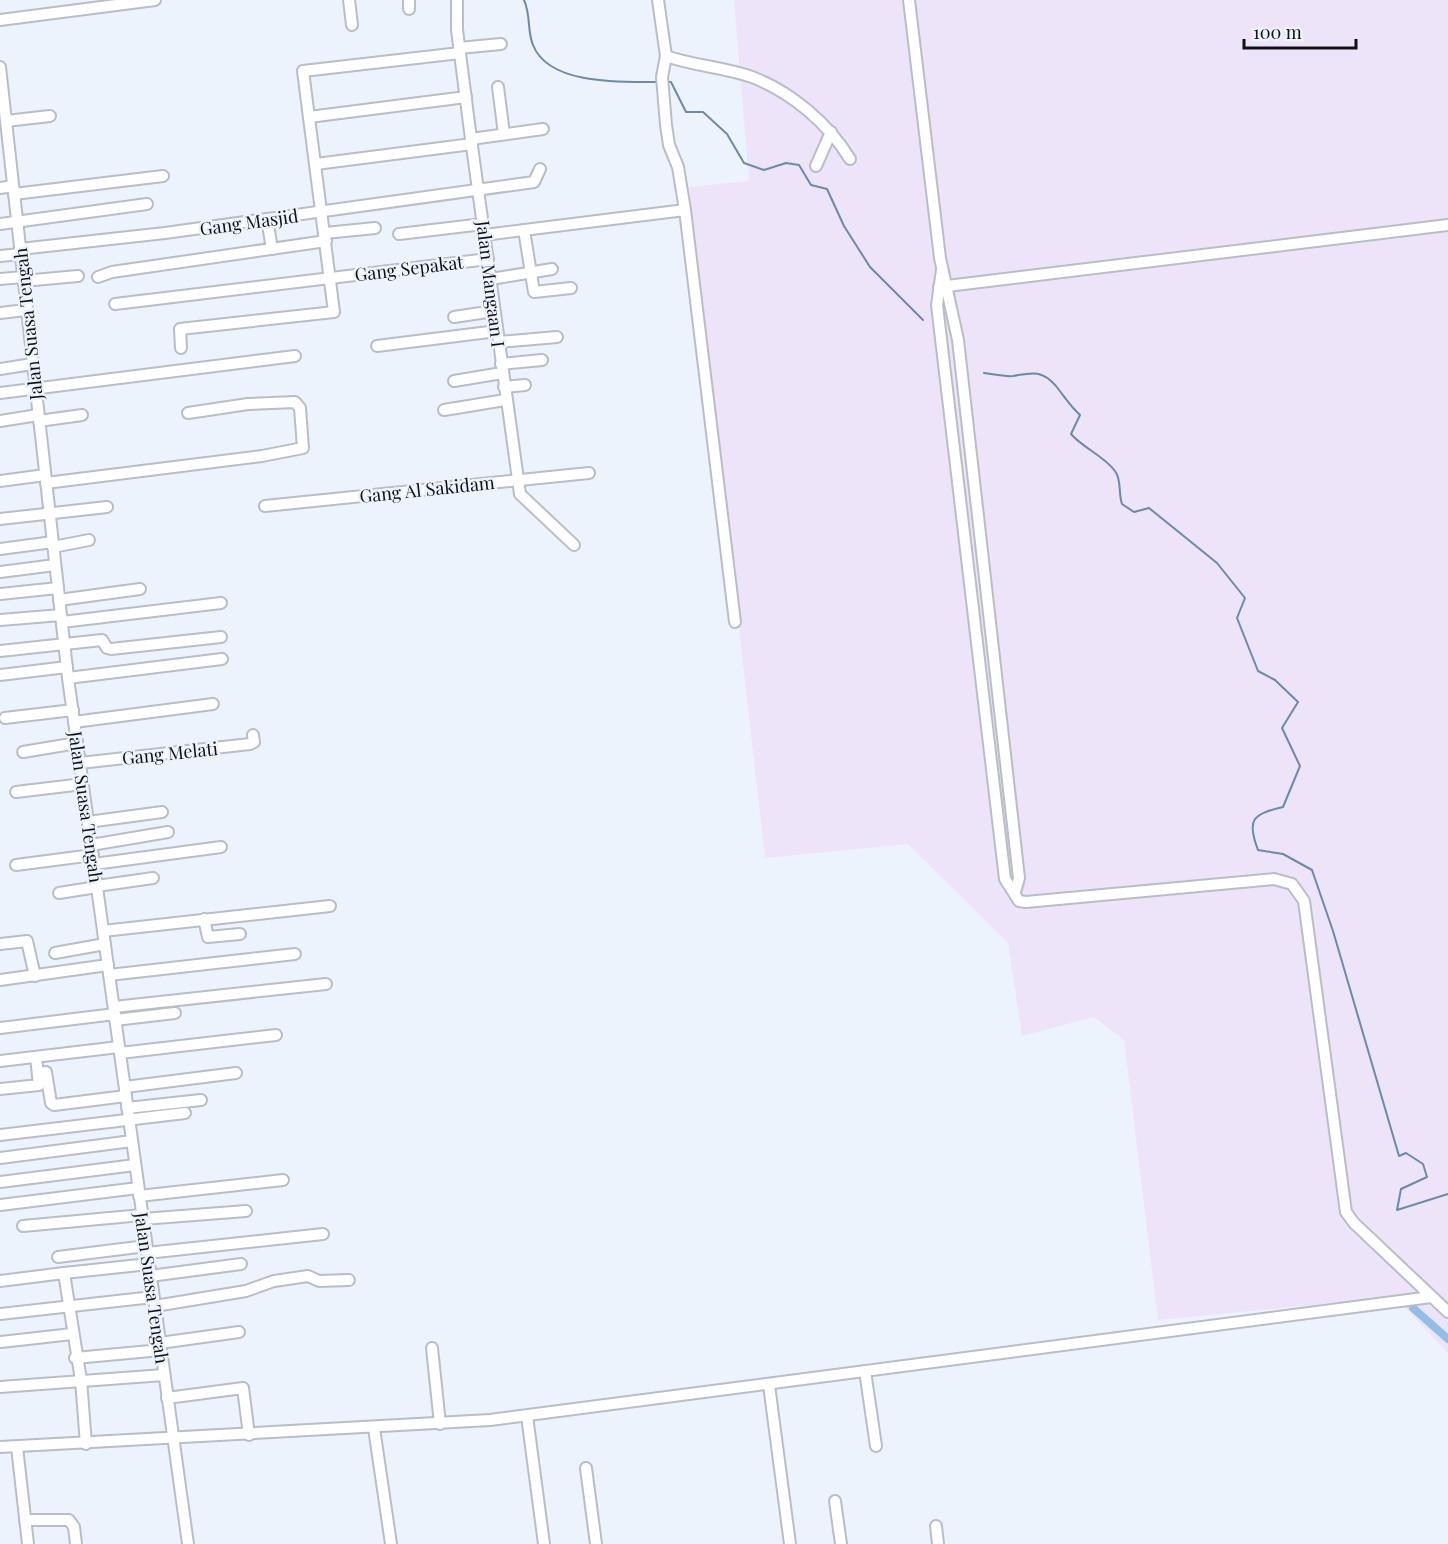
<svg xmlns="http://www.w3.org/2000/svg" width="1448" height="1544" viewBox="0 0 1448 1544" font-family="'Playfair Display',serif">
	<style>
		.industrial { fill: #ede4f9 }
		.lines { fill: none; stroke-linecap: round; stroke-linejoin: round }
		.stream { stroke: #6a8aa9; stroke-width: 2 }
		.canal { stroke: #91bee9; stroke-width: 8 }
		.minor-casing { stroke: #b8bdc6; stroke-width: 14 }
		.minor { stroke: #fff; stroke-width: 10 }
		.labels { text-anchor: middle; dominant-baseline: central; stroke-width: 5; stroke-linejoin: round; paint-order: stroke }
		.street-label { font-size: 18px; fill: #0f1114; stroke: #edf3fc }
	</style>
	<rect width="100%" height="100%" fill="#edf3fc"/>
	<polygon class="industrial" points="734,0 1448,0 1448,1353 1395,1297 1158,1320 1124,1040 1094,1017 1022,1036 1008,943 908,844 765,858 689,187 749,181"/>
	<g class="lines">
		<g class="stream">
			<path d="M 524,0 C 531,15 527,31 533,45 C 549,86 624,82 660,82"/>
			<polyline points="666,82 671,82 686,112 703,112 727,134 744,163 764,170 786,163 799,165 811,185 827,189 844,226 870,267 923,320"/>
			<path d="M 984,373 C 993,374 1004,377 1013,376 C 1031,373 1041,369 1056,386 C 1064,396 1070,406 1080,415 L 1071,434 C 1083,448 1104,456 1115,471 C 1122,480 1118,493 1122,504 L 1134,512 L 1149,508 L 1217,563 L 1245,598 L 1237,618 L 1258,671 L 1275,680 L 1298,702 L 1282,728 L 1300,766 L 1283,807 C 1253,814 1246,819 1258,850 L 1283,854 L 1312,870 L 1333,931 L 1399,1156 L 1406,1153 L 1423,1164 L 1427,1177 L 1401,1189 L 1397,1210 L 1448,1194"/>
		</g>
		<polyline class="canal" points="1413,1308 1448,1339"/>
		<defs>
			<g id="minor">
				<polyline points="349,0 352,25"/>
				<polyline points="409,0 409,9"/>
				<polyline points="457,0 457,30 471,139 520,494 574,545"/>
				<polyline points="658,0 666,56 662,77 666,125 669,145 678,167 685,210 735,622"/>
				<polyline points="909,0 940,258 958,340 1019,878 1015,892"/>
				<polyline points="0,20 155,0"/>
				<polyline points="459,48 501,44"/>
				<path d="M 666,56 C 694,66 724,67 752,77 C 791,92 828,123 850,159"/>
				<polyline points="0,67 68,678 188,1544"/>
				<polyline points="498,87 504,134"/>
				<polyline points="309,117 466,97"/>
				<polyline points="6,121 50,116"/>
				<polyline points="471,139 543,129"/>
				<polyline points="316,164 472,144"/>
				<polyline points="816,166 831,132"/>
				<polyline points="0,188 13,186"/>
				<polyline points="14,194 163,176"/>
				<polyline points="267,219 272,249"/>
				<polyline points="0,224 147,204"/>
				<polyline points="524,230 534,292 571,288"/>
				<polyline points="325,233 375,228"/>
				<polyline points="399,234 483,224"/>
				<polyline points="484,235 685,210"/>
				<polyline points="20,249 165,233 534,182 540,169"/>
				<polyline points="0,256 20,254"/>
				<polyline points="942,270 937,305 1005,879 1019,901 1026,902 1274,879 1292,884 1304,901 1346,1212 1354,1223 1448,1312"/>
				<polyline points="98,277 112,272 326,241"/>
				<polyline points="0,279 23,277"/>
				<polyline points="491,279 552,269"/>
				<polyline points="23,281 78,276"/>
				<polyline points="939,287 1448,225"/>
				<polyline points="115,304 488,259"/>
				<polyline points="0,313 26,310"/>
				<polyline points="454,317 494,311"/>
				<polyline points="499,342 557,337"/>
				<polyline points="377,346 497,331"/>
				<polyline points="181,348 180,329 334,312 303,71 460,53"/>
				<polyline points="501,364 542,360"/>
				<polyline points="0,369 32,364"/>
				<polyline points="454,381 502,373"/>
				<polyline points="504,387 525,385"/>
				<polyline points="0,393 295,356"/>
				<polyline points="444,410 505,400"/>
				<polyline points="0,421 38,415"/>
				<polyline points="39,421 82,415"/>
				<polyline points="0,481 45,475"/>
				<polyline points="46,483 262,456 303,448 300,408 295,402 248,404 188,413"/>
				<polyline points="265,506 589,473"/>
				<polyline points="0,519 107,507"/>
				<polyline points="53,547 89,540"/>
				<polyline points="0,549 53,542"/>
				<polyline points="0,572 55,565"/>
				<polyline points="0,594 58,588"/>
				<polyline points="59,600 140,589"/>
				<polyline points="0,620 61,615"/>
				<polyline points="62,622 221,603"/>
				<polyline points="0,651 102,640 107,648 111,649 221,637"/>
				<polyline points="0,675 67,667"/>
				<polyline points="68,678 222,659"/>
				<polyline points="5,718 73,710"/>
				<polyline points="74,722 213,704"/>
				<polyline points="23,752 77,743"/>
				<polyline points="80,763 250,744 254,742 253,735"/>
				<polyline points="16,792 83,784"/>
				<polyline points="88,822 162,812"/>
				<polyline points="91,845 168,832"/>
				<polyline points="94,864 221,847"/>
				<polyline points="16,865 93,855"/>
				<polyline points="97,886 153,878"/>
				<polyline points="59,893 97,887"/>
				<polyline points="204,919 208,937 240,934"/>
				<polyline points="103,931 330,906"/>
				<polyline points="0,944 27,941 35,976"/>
				<polyline points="55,953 105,944"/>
				<polyline points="109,975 295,954"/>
				<polyline points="0,980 108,965"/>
				<polyline points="114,1007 326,984"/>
				<polyline points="115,1020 175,1013"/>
				<polyline points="0,1028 115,1014"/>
				<polyline points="120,1053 276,1035"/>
				<polyline points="0,1061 119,1047"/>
				<polyline points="39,1073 46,1072 51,1103 54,1105 126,1096"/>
				<polyline points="125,1087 236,1073"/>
				<polyline points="0,1089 39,1085 36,1057"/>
				<polyline points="127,1108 201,1100"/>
				<polyline points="0,1135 185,1113"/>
				<polyline points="0,1158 132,1141"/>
				<polyline points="0,1182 135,1165"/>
				<polyline points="139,1196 283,1180"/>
				<polyline points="0,1205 138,1188"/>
				<polyline points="143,1219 246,1211"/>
				<polyline points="23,1226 142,1215"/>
				<polyline points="147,1253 323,1234"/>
				<polyline points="58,1257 146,1246"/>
				<polyline points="64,1273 149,1264"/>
				<polyline points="150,1276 241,1264"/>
				<polyline points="0,1281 64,1273 81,1380 86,1444"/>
				<polyline points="155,1306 246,1291 274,1281 308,1276 319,1281 349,1280"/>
				<polyline points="0,1314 153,1297"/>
				<polyline points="1,1342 72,1334"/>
				<polyline points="160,1343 239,1332"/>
				<polyline points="432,1348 440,1424"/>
				<polyline points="75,1358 161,1350"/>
				<polyline points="865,1371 876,1446"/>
				<polyline points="769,1385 790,1544"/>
				<polyline points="0,1387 164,1375"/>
				<polyline points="167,1398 243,1388 249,1435"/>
				<polyline points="527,1416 544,1544"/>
				<polyline points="374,1428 391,1544"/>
				<polyline points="0,1447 490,1420 1431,1297"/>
				<polyline points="17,1447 28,1544"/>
				<polyline points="586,1468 596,1544"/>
				<polyline points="835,1501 841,1544"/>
				<polyline points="25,1520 69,1520 74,1527 76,1544"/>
				<polyline points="936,1526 938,1544"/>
			</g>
		</defs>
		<use href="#minor" class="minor-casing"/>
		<use href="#minor" class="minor"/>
	</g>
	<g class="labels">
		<g class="street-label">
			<text transform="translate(249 222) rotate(-8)">Gang Masjid</text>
			<text transform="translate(409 268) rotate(-7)">Gang Sepakat</text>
			<text transform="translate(491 284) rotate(83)">Jalan Mangaan I</text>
			<text transform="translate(28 324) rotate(-96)">Jalan Suasa Tengah</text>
			<text transform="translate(427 489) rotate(-6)">Gang Al Sakidam</text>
			<text transform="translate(170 753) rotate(-6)">Gang Melati</text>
			<text transform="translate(86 807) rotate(82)">Jalan Suasa Tengah</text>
			<text transform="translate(152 1288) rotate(82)">Jalan Suasa Tengah</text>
		</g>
	</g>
	<path d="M1244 39v9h112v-9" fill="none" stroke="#0f1114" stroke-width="3"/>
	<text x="1253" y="39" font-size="18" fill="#0f1114" stroke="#edf3fc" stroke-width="4.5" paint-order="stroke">100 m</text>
</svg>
